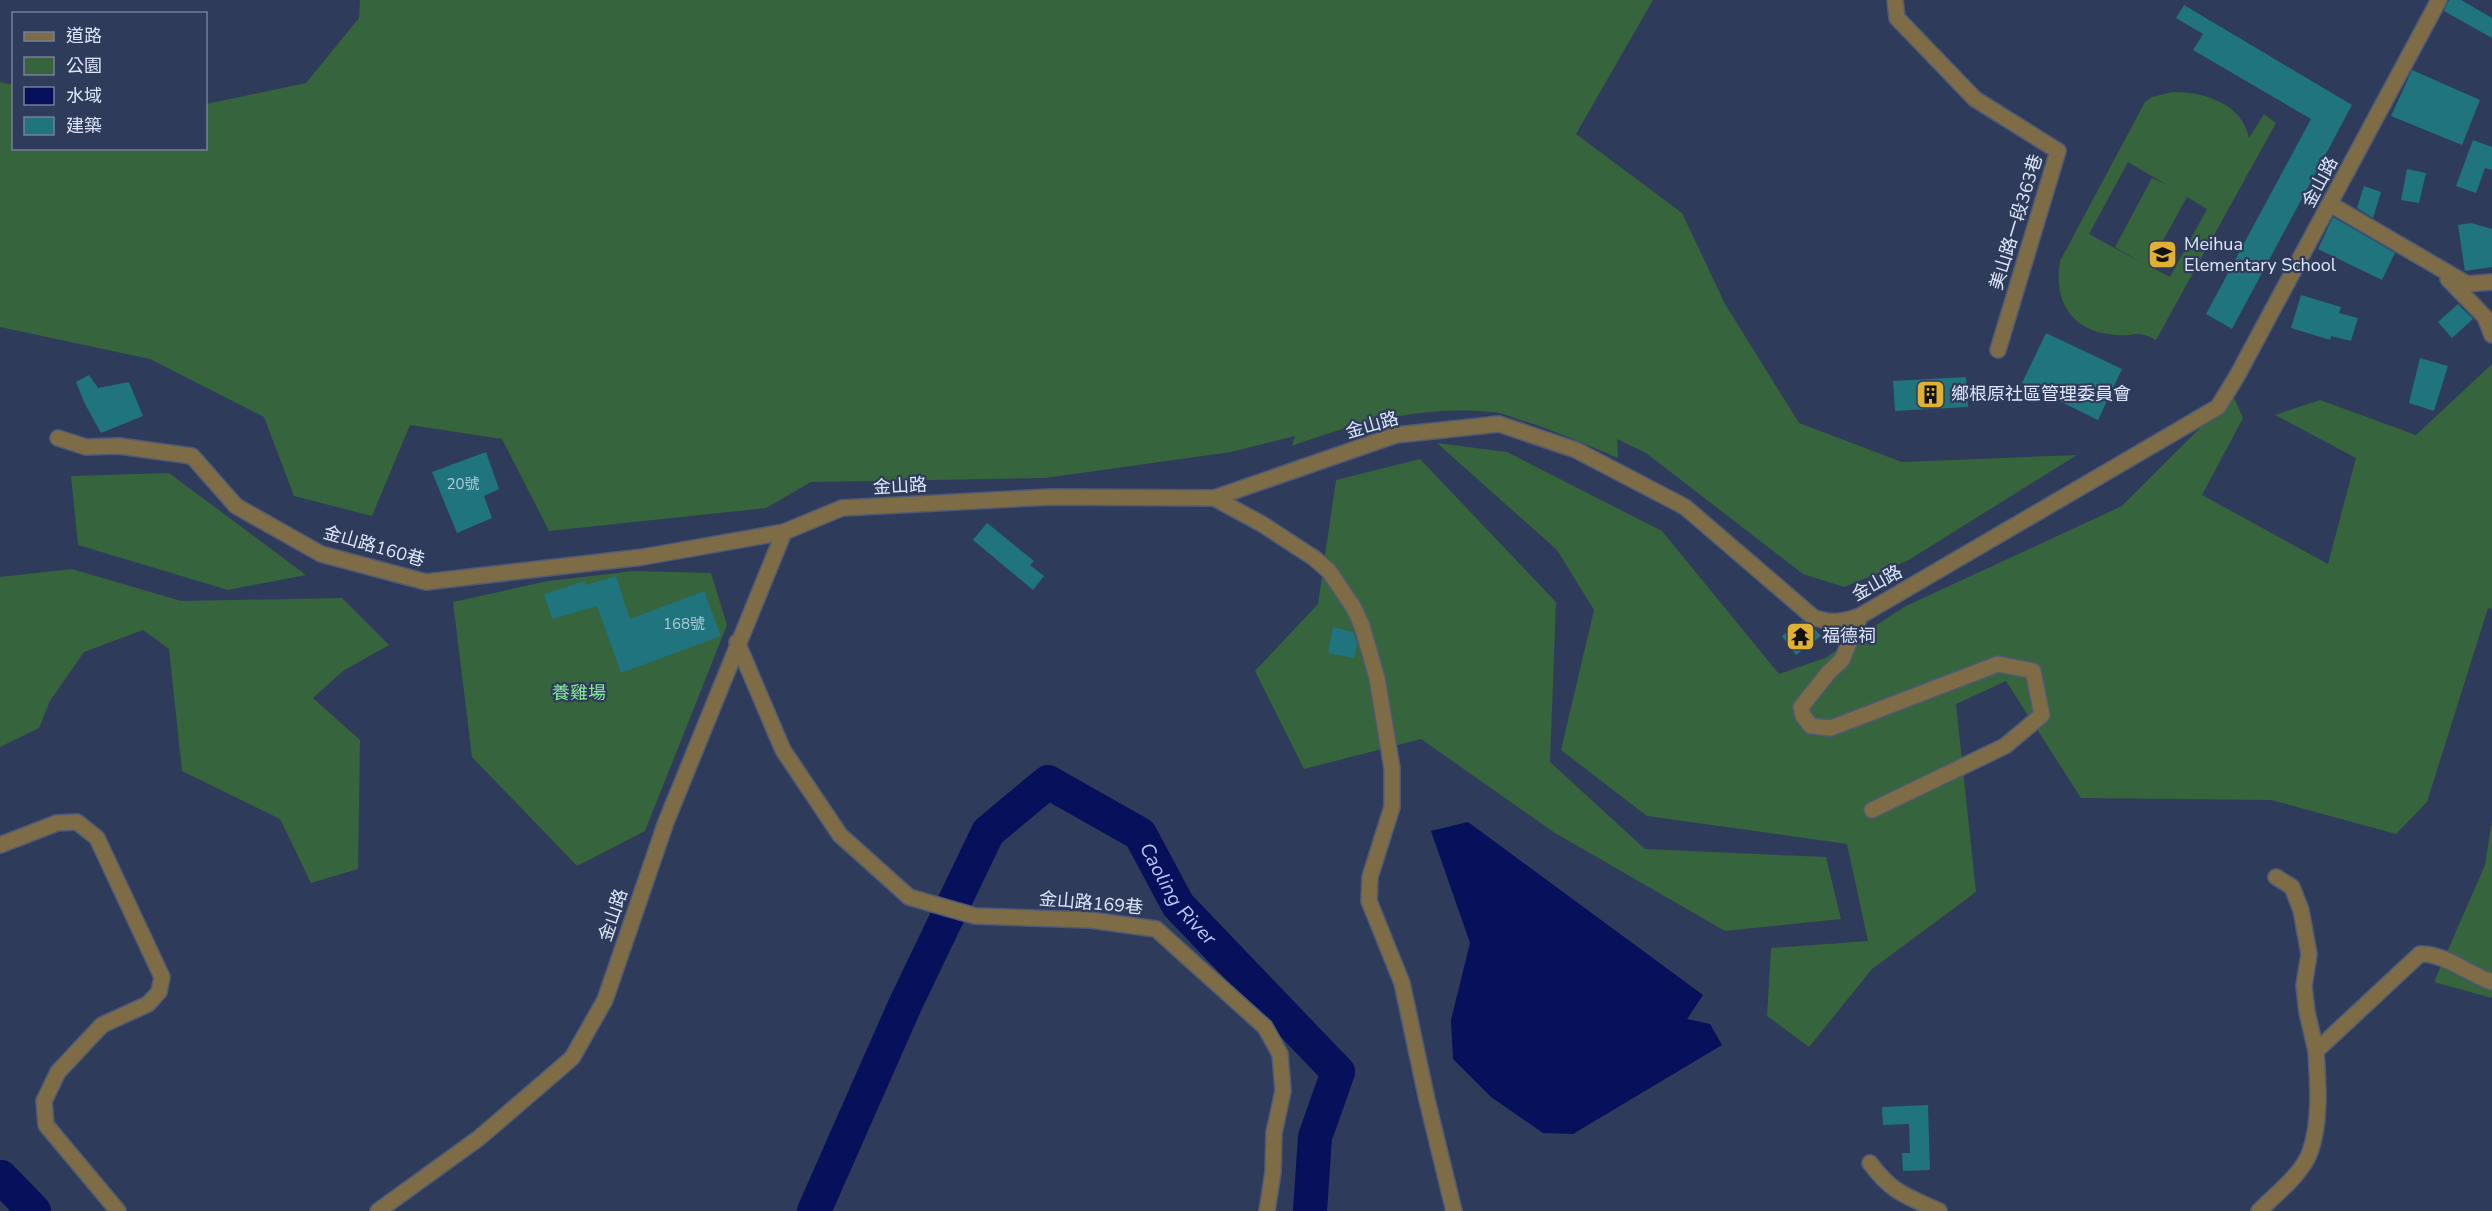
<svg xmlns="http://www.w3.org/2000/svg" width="2492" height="1211" viewBox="0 0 2492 1211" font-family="'Nunito Sans','Noto Sans TC',sans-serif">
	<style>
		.green { fill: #36643c; fill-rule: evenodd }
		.water { fill: #06105b }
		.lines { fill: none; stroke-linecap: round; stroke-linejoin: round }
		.river { stroke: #06105b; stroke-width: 34 }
		.building { fill: #1f747e }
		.minor-casing { stroke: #4e5a77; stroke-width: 18 }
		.minor { stroke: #7d6c45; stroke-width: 15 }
		.labels { text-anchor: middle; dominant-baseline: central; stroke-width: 4.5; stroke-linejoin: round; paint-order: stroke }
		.number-label { font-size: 15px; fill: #aecadb }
		.street-label { font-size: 18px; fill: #dde6fa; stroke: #2f3b5a }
		.poi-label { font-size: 18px; fill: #dde6fa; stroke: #2f3b5a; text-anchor: start }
		.park-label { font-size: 18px; fill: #83ed91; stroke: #2f3b5a }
		.water-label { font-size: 20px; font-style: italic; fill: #b5c8f3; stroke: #2f3b5a }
	</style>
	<rect width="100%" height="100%" fill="#2f3b5a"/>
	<g class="green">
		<path d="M 360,0 L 1653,0 L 1576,134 L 1682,213 L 1725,304 L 1799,423 L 1902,462 L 2077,455 L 1907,561 L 1844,587 L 1803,574 L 1646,453 L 1617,439 L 1618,458 C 1585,444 1554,430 1520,420 C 1512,417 1502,413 1494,412 C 1425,405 1356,422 1292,446 L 1295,436 L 1231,452 L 1045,478 L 811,482 L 766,508 L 549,531 L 502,439 L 410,425 L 372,516 L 294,496 L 264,417 L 150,359 L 0,327 L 0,82 L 13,85 L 14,148 L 206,148 L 206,104 L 306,83 L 359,18 Z"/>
		<path d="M 2173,92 C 2204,92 2242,103 2249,138 L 2264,114 L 2276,123 L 2156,340 C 2135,329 2136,337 2116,335 C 2072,332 2053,302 2060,261 L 2145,102 L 2152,97 ZM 2128,162 L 2167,185 L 2152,178 L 2115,247 L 2142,263 L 2089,234 ZM 2187,197 L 2207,209 L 2170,277 L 2149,266 Z"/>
		<polygon points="2492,364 2492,609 2488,608 2427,802 2396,834 2271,800 2081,798 2006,681 1956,704 1976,892 1872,969 1809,1047 1767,1016 1771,948 1868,941 1847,844 1647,816 1561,750 1594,610 1557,550 1437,443 1507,452 1662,531 1779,674 1825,658 1906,606 2122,506 2199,429 2234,398 2243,418 2202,495 2328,564 2356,458 2275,415 2320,400 2416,435"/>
		<polygon points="1420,459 1556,602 1550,762 1645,849 1826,857 1841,919 1725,931 1555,833 1421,739 1304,769 1255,671 1318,604 1336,480"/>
		<polygon points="169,473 306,575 228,590 78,545 71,476"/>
		<polygon points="72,569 181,601 342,598 389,645 343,671 313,698 360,740 358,869 311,883 280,819 182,771 169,649 143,630 84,652 50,701 39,728 0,747 0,577"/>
		<polygon points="634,571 711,573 727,625 645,831 577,866 472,757 453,602 548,581"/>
		<polygon points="2492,820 2492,998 2434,982 2485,865"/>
	</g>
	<polygon class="water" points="1468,822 1703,995 1687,1019 1710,1024 1722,1045 1573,1134 1543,1133 1491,1097 1453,1059 1451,1020 1470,943 1431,831"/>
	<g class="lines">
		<g class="river">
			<polyline points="0,1178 1,1177 34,1211"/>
			<path id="s1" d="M 814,1211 L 905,1005 L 988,832 L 1048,782 L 1140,834 L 1178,905 L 1338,1072 L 1315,1137 L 1310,1211"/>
		</g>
	</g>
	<g class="building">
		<polygon points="2449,0 2461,0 2492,18 2492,38 2444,11"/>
		<polygon points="2184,5 2352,105 2232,329 2206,314 2311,119 2193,50 2203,34 2176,18"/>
		<polygon points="2412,70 2480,100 2462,145 2391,116"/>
		<polygon points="2473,140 2492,147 2492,170 2485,168 2476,193 2456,186"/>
		<polygon points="2407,169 2426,173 2419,203 2401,200"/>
		<polygon points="2364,186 2381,192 2373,218 2357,208"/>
		<polygon points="2333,217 2395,253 2382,280 2318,249"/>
		<polygon points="2471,223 2492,229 2492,267 2465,271 2458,225"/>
		<polygon points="2301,295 2341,307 2339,313 2358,318 2351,341 2331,336 2330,340 2291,328"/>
		<polygon points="2458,304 2473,319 2452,338 2438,322"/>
		<polygon points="2046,333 2122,369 2098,420 2022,383"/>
		<polygon points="2420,358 2448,366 2434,411 2409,403"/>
		<polygon points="89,375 98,388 129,382 143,416 101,433 85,404 76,382"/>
		<polygon points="1966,377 1968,407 1895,411 1893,381"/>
		<polygon points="486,452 499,489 484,496 492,518 457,533 432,472"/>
		<polygon points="987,523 1034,561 1030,565 1044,576 1033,590 973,540"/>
		<polygon points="616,576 630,619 704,591 721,636 621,673 597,606 552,619 544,594 585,581 586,585"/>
		<polygon points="1802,621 1814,628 1821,636 1796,655 1782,636"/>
		<polygon points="1333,627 1353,632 1357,644 1354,658 1328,653"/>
		<polygon points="1928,1105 1930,1170 1903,1171 1902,1153 1910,1153 1909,1124 1883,1125 1882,1107"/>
	</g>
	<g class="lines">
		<defs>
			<g id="minor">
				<polyline points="1895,0 1897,18 1975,99 2058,151 1998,350"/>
				<polyline points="2330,204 2467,284 2492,282"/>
				<polyline points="2448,279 2485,317 2492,335"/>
				<polyline points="58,438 86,447 119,446 192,456 236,506 321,554 426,582 643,557 784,532"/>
				<polyline points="1214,498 1262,524 1314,558 1329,571 1354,608 1362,626 1377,678 1392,768 1392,807 1370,877 1369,901 1402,983 1427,1100 1454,1211"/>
				<polyline points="1860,616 1842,660 1829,672 1801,707 1803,716 1811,726 1831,728 1998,664 2033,671 2042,715 2005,746 1872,810"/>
				<polyline points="737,642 783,750 840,835 909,897 975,916 1090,920 1156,929 1265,1027 1280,1054 1283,1091 1274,1133 1273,1172 1267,1211"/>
				<polyline points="0,845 57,823 77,822 97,838 162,977 159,992 148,1004 102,1025 58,1072 44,1101 46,1125 118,1211"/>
				<polyline points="2276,877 2292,887 2301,910 2309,954 2304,986 2307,1012 2316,1051"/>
				<path d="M 1870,1163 C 1893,1194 1907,1196 1939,1211"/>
				<path d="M 378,1211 L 479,1138 L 572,1058 L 605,1000 L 666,822 L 784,532 L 842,508 L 1051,497 L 1214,498 L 1396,435 L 1499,424 L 1576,450 L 1685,507 L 1813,617 C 1830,624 1842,622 1860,616 L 2218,407 L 2237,376 L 2439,0"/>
				<path d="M 2259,1211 C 2275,1195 2303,1173 2310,1152 C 2321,1121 2318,1083 2316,1051 L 2420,954 C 2444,953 2468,974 2492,982"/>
			</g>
		</defs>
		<use href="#minor" class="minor-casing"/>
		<use href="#minor" class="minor"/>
	</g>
	<defs>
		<symbol id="school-square" viewBox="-11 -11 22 22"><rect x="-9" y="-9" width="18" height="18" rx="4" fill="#dfb034" stroke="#2f3b5a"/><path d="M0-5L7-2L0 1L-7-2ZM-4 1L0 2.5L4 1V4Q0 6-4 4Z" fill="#111"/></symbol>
		<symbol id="building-square" viewBox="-11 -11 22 22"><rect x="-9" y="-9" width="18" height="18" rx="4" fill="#dfb034" stroke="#2f3b5a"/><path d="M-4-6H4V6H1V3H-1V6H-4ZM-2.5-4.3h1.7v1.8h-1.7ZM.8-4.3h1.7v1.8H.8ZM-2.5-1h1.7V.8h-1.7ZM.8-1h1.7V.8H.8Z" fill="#111"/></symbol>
		<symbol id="temple-square" viewBox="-11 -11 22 22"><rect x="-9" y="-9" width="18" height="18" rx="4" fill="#dfb034" stroke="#2f3b5a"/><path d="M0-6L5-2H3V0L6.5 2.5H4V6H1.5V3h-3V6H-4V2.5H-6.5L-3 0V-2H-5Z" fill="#111"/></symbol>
	</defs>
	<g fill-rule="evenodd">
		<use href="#school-square" x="2146" y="238" width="33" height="33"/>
		<use href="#building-square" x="1914" y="378" width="33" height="33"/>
		<use href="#temple-square" x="1784" y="620" width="33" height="33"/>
	</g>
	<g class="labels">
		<g class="number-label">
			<text x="463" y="484">20號</text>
			<text x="684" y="624">168號</text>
		</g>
		<g class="street-label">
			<text transform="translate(2320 182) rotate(-62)">金山路</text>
			<text transform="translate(2016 222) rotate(-73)">美山路一段363巷</text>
			<text transform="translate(1372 425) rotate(-16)">金山路</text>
			<text transform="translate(900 486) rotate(-3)">金山路</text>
			<text transform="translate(374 546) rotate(16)">金山路160巷</text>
			<text transform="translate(1877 583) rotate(-29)">金山路</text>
			<text transform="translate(1091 903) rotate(5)">金山路169巷</text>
			<text transform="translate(613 915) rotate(-71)">金山路</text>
		</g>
		<g class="poi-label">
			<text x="2184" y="244">Meihua<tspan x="2184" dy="21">Elementary School</tspan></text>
			<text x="1951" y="394">鄉根原社區管理委員會</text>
			<text x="1822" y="636">福德祠</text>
		</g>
		<g class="park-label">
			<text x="579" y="693">養雞場</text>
		</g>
		<g class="water-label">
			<text stroke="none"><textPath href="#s1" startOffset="672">Caoling River</textPath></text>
		</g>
	</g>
	<rect x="12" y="12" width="195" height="138" fill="#2f3b5a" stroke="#757f9a" stroke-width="1.5"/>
	<rect x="24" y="32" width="30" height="9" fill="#7d6c45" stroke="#757f9a" stroke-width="1.5"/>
	<text x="66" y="42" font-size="18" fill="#dde6fa">道路</text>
	<rect x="24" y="57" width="30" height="18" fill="#36643c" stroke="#757f9a" stroke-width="1.5"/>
	<text x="66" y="72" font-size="18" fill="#dde6fa">公園</text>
	<rect x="24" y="87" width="30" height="18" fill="#06105b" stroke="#757f9a" stroke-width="1.5"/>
	<text x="66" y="102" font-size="18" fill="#dde6fa">水域</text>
	<rect x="24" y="117" width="30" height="18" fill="#1f747e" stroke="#757f9a" stroke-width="1.5"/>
	<text x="66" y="132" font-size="18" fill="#dde6fa">建築</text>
</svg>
